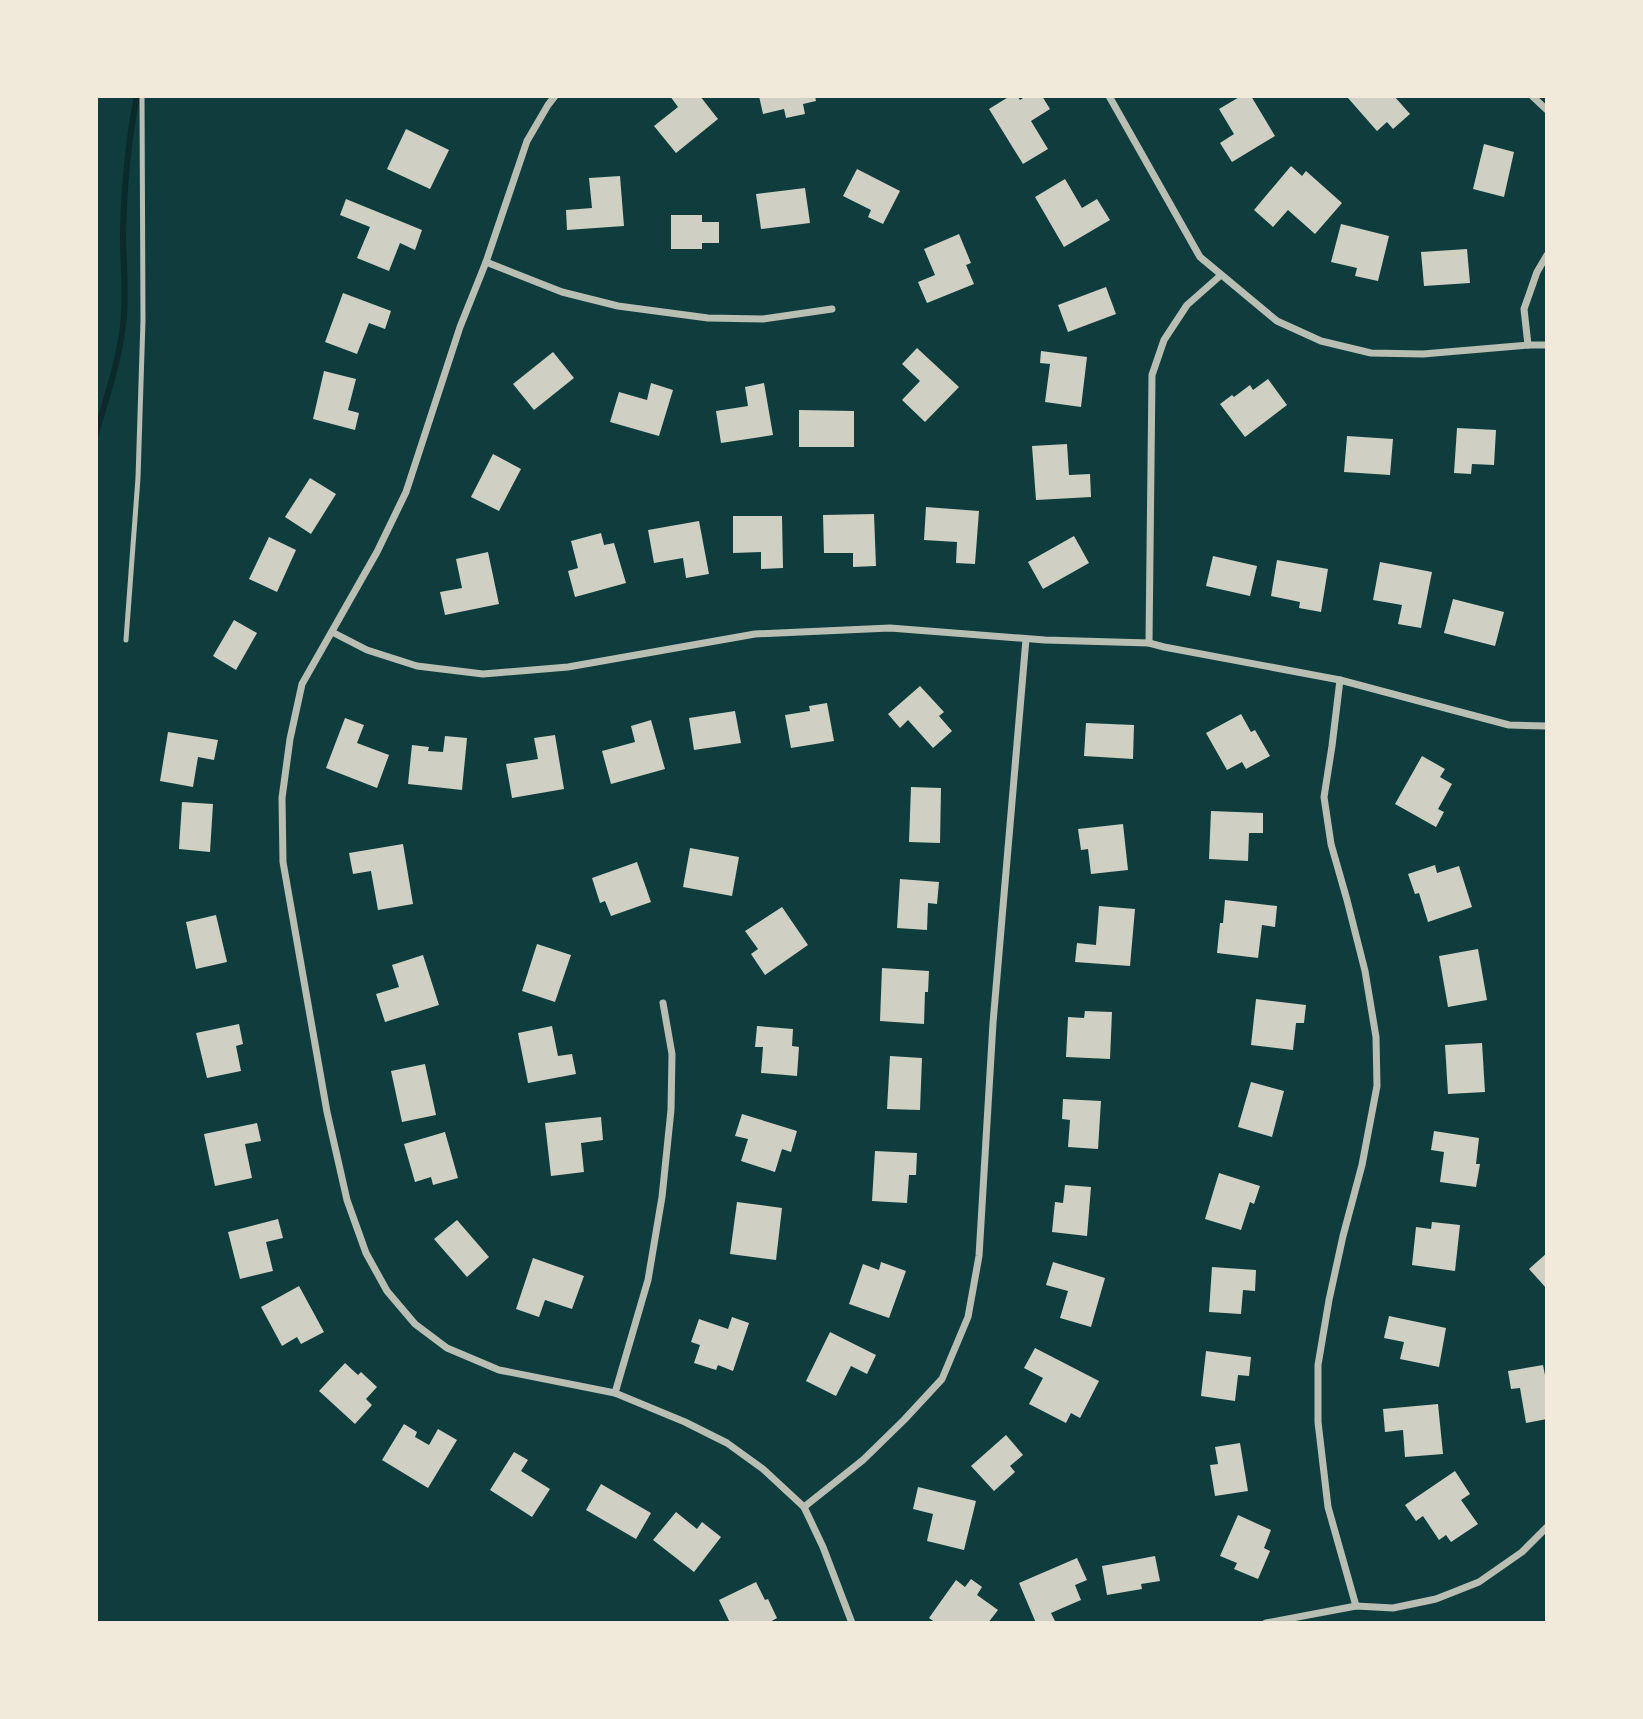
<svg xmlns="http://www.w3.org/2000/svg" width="1643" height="1719" viewBox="0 0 1643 1719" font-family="Mulish,sans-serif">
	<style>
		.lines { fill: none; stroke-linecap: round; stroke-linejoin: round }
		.stream { stroke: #0a2a2b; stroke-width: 6 }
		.building { fill: #cfcfc3 }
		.service { stroke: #b8beb3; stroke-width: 5 }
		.minor { stroke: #b8beb3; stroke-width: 7 }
	</style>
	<rect width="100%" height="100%" fill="#0f3d3e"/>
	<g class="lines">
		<path class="stream" d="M 96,434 C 106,398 119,362 123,325 C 127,295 123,265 123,234 C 124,188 128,141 137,96"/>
	</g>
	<g class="building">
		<polygon points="670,96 700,96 718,119 676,153 654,126 678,107"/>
		<polygon points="759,96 815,96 816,101 803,104 805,114 786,118 784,109 763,114"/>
		<polygon points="1010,96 1017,96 1020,100 1026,96 1042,96 1050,109 1031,121 1048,149 1023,164 989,109"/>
		<polygon points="1241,96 1251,96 1275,136 1232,162 1220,143 1234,134 1219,109"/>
		<polygon points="1350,96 1394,96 1410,114 1393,129 1387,122 1377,131 1348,98"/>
		<polygon points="406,129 449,150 430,189 387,169"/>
		<polygon points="1484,144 1514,152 1504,197 1473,189"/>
		<polygon points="1291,166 1302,176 1306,171 1342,203 1315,234 1288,210 1273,227 1254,210"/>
		<polygon points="857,169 900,191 883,224 868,217 871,210 843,196"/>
		<polygon points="620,176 624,226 567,230 566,210 592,208 589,178"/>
		<polygon points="1065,179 1082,208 1097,199 1110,220 1064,247 1035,197"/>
		<polygon points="805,188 810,223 761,229 756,194"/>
		<polygon points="346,199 422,230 415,250 400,243 389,271 357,258 370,227 340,215"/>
		<polygon points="671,215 702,215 702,222 719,222 719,243 702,243 702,249 671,249"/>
		<polygon points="1341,224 1389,236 1378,281 1355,276 1357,268 1331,262"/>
		<polygon points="959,234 971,263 966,265 974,284 927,303 918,282 935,275 924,249"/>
		<polygon points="1467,249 1470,283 1424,286 1421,252"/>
		<polygon points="1106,287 1116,314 1068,332 1058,305"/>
		<polygon points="343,293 391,311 385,329 369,323 357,354 325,342"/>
		<polygon points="917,348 959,387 925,422 902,400 920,381 902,364"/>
		<polygon points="1041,351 1087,357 1081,407 1045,402 1050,364 1040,363"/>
		<polygon points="553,352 574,378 534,410 513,384"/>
		<polygon points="324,371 356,379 348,410 359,413 355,430 313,419"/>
		<polygon points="1268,379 1287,405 1245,437 1220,404 1232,395 1234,397 1250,385 1253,390"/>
		<polygon points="651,383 673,390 659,436 610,422 619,392 647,400"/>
		<polygon points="764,383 773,435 721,443 716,411 748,406 745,387"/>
		<polygon points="799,410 854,411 854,447 799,447"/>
		<polygon points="1457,428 1496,430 1494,465 1472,464 1471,474 1454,473"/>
		<polygon points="1347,436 1393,439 1390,475 1344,472"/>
		<polygon points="1067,444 1069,475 1090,474 1091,497 1036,500 1032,446"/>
		<polygon points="493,454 521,469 499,511 471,497"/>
		<polygon points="310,478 336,494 311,534 285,517"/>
		<polygon points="926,507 979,511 975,564 956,563 957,542 924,540"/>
		<polygon points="874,514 876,566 853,567 853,553 824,553 823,515"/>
		<polygon points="733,516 782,516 783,568 761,569 761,552 733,553"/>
		<polygon points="699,521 709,574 686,578 683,558 654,563 648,530"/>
		<polygon points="601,533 604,545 614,543 626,583 575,597 568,571 578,568 571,541"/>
		<polygon points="1074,536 1089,563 1043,589 1028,562"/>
		<polygon points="269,537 296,550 277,592 249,579"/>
		<polygon points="488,552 499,604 445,615 440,592 462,588 456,559"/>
		<polygon points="1213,556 1257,566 1250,596 1206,586"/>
		<polygon points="1277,560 1328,569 1321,612 1299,608 1300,602 1271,596"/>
		<polygon points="1380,562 1432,572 1421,628 1398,624 1402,605 1373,600"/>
		<polygon points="1453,599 1504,612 1495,646 1444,633"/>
		<polygon points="234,620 257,633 236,670 213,656"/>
		<polygon points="920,686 944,712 939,716 952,731 933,748 908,720 900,728 888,714"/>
		<polygon points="827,703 834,741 791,748 785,715 810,711 809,706"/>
		<polygon points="735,711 741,743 694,750 689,718"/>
		<polygon points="1241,714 1251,732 1255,730 1270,756 1246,769 1242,762 1227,770 1206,733"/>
		<polygon points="345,718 364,725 357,743 389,755 377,788 326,768"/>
		<polygon points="651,720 665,769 611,784 602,751 635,742 631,726"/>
		<polygon points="1086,723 1134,725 1133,759 1084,756"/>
		<polygon points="168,732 218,740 214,760 198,757 193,787 160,781"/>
		<polygon points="555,735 564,789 512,798 506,764 538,759 534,738"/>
		<polygon points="445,736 467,738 462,790 408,784 412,745 429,747 428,751 443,752"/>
		<polygon points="1422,756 1445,769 1440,777 1452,784 1438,809 1444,812 1436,827 1395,804"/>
		<polygon points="911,787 941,788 940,843 909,842"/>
		<polygon points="182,802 213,804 210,852 179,849"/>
		<polygon points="1211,811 1263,813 1263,833 1249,833 1248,861 1209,859"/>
		<polygon points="1123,824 1128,870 1091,874 1088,849 1081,850 1078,829"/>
		<polygon points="403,844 413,904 378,910 371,871 353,874 349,853"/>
		<polygon points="690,848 739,857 732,896 683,887"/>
		<polygon points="637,862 651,902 611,916 605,901 600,903 592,878"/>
		<polygon points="1435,865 1437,873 1459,866 1472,907 1428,922 1419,893 1415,894 1408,874"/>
		<polygon points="900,879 939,882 937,904 928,903 927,930 897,928"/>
		<polygon points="1225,900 1277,906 1275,927 1262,925 1258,958 1217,953 1220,923 1223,923"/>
		<polygon points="1099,906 1135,909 1130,966 1075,962 1077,943 1096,945"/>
		<polygon points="782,907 808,945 765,975 751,954 758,949 745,931"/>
		<polygon points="216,915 227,962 196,969 186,922"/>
		<polygon points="537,944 571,955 555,1002 522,991"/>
		<polygon points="1478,949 1487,1000 1448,1007 1439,956"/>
		<polygon points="423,955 439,1005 385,1022 376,994 399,987 392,965"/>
		<polygon points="882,968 929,971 928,992 925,992 924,1024 880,1021"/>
		<polygon points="1256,999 1306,1005 1304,1023 1296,1023 1293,1050 1251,1045"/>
		<polygon points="1085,1011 1112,1012 1110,1059 1066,1057 1068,1017 1084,1018"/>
		<polygon points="239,1024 243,1044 236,1046 241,1071 207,1078 196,1033"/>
		<polygon points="552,1026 558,1056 572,1054 576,1074 528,1083 518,1033"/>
		<polygon points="757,1026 793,1029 792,1046 799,1047 797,1076 761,1073 763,1047 755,1047"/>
		<polygon points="1482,1043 1485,1092 1448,1094 1445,1045"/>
		<polygon points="890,1056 922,1058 920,1110 887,1109"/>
		<polygon points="425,1064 436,1115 402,1122 391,1071"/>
		<polygon points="1251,1082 1284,1091 1272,1137 1238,1127"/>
		<polygon points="1063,1099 1101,1101 1098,1149 1068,1147 1070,1120 1062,1119"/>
		<polygon points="742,1114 797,1131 791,1152 782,1149 775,1172 741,1161 748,1139 735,1136"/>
		<polygon points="601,1117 603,1140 581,1143 584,1172 551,1176 545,1123"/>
		<polygon points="257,1123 261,1141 245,1144 252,1178 215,1186 204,1134"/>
		<polygon points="1434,1131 1479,1138 1476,1164 1480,1164 1476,1187 1440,1182 1444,1152 1431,1150"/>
		<polygon points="445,1132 458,1178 433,1185 431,1177 415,1182 404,1144"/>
		<polygon points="875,1151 917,1153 916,1175 909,1175 907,1203 872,1201"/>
		<polygon points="1219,1173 1260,1186 1254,1204 1250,1202 1241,1230 1205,1219"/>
		<polygon points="1065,1185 1091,1187 1087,1236 1052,1232 1055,1202 1063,1203"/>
		<polygon points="737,1202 782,1208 776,1260 730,1254"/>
		<polygon points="278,1219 283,1238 266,1242 273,1271 240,1279 228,1232"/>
		<polygon points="457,1220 489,1257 467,1277 434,1239"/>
		<polygon points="1432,1222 1460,1225 1455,1271 1412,1265 1416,1227 1431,1229"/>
		<polygon points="1547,1253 1547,1289 1529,1269"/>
		<polygon points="533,1258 584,1276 572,1309 545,1300 539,1317 516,1309"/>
		<polygon points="881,1262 906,1271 889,1318 849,1304 863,1264 879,1270"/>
		<polygon points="1053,1262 1105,1278 1091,1327 1060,1318 1068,1291 1046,1285"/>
		<polygon points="1212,1267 1256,1270 1255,1291 1243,1290 1241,1314 1209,1312"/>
		<polygon points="299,1286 324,1332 301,1344 297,1337 282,1346 261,1307"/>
		<polygon points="1389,1316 1446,1328 1439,1367 1400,1359 1404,1342 1384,1338"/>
		<polygon points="732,1317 749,1323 733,1371 718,1365 716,1370 694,1363 700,1345 691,1342 699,1319 728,1329"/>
		<polygon points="830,1332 876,1355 867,1374 851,1366 836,1396 806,1381"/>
		<polygon points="1035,1348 1099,1381 1080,1418 1071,1413 1066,1423 1029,1404 1043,1378 1024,1368"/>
		<polygon points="1206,1351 1251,1357 1249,1376 1238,1375 1235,1401 1201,1396"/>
		<polygon points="345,1363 358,1375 361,1372 377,1387 366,1399 372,1405 355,1424 319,1391"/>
		<polygon points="1543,1365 1547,1385 1547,1419 1526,1423 1520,1388 1511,1389 1508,1371"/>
		<polygon points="1438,1404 1443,1454 1405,1457 1403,1430 1385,1432 1383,1409"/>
		<polygon points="404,1424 417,1432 415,1437 429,1445 438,1429 457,1440 428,1488 382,1460"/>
		<polygon points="1006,1435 1023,1455 1010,1466 1015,1472 994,1491 971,1466"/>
		<polygon points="1240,1443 1248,1491 1215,1496 1210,1465 1218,1464 1215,1447"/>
		<polygon points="514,1452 528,1460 521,1471 550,1489 532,1517 490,1490"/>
		<polygon points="1455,1471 1470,1494 1461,1500 1478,1524 1451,1542 1446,1535 1439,1540 1423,1516 1416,1521 1405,1505"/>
		<polygon points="601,1484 651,1513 636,1539 586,1510"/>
		<polygon points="918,1487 976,1501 964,1550 927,1541 933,1514 913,1509"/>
		<polygon points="676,1512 697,1529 702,1522 721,1537 694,1572 653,1540"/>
		<polygon points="1238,1515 1271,1530 1264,1548 1270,1551 1258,1579 1234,1569 1237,1563 1220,1556"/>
		<polygon points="1155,1556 1160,1581 1141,1584 1142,1589 1107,1595 1102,1566"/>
		<polygon points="1077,1558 1087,1580 1075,1585 1081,1600 1051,1613 1056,1623 1036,1623 1019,1583"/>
		<polygon points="971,1579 982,1587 977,1595 998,1610 988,1623 936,1623 929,1618 956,1580 965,1587"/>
		<polygon points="756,1582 765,1600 768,1599 777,1618 768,1623 730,1623 719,1600"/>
	</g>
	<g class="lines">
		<polyline class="service" points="126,640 138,478 143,320 142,96"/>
		<g class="minor">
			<polyline points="555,96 548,105 527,141 486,262 460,327 406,492 377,552 302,684 290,739 282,798 283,862 327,1112 347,1200 366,1253 387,1291 415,1324 447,1348 499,1370 615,1393 685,1422 727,1443 763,1469 804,1507 823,1547 852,1623"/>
			<polyline points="1109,96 1200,257 1277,321 1321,341 1371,353 1423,354 1528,345 1547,345"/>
			<polyline points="1532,96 1547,110"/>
			<polyline points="486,262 562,292 618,306 708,318 763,319 832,309"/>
			<polyline points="1528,345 1524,309 1537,272 1547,255"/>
			<polyline points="332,632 367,650 417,666 483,674 568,667 755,634 890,628 1045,640 1149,643 1164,647 1340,680 1509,725 1547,726"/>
			<polyline points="1149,643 1152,375 1164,340 1187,305 1221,275"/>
			<polyline points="1340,680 1332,746 1324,797 1331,844 1347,900 1365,971 1376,1037 1377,1086 1362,1165 1343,1236 1329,1300 1318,1365 1318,1422 1328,1507 1356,1606"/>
			<polyline points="615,1393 648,1280 662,1197 671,1110 672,1054 663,1003"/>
			<polyline points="804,1507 863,1460 904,1420 942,1379 968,1317 979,1256 993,1023 1026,639"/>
			<polyline points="1266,1623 1356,1606 1393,1608 1436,1599 1479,1582 1522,1552 1547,1527"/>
		</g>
	</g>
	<rect width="1643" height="1719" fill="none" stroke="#f1e9da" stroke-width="196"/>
</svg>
